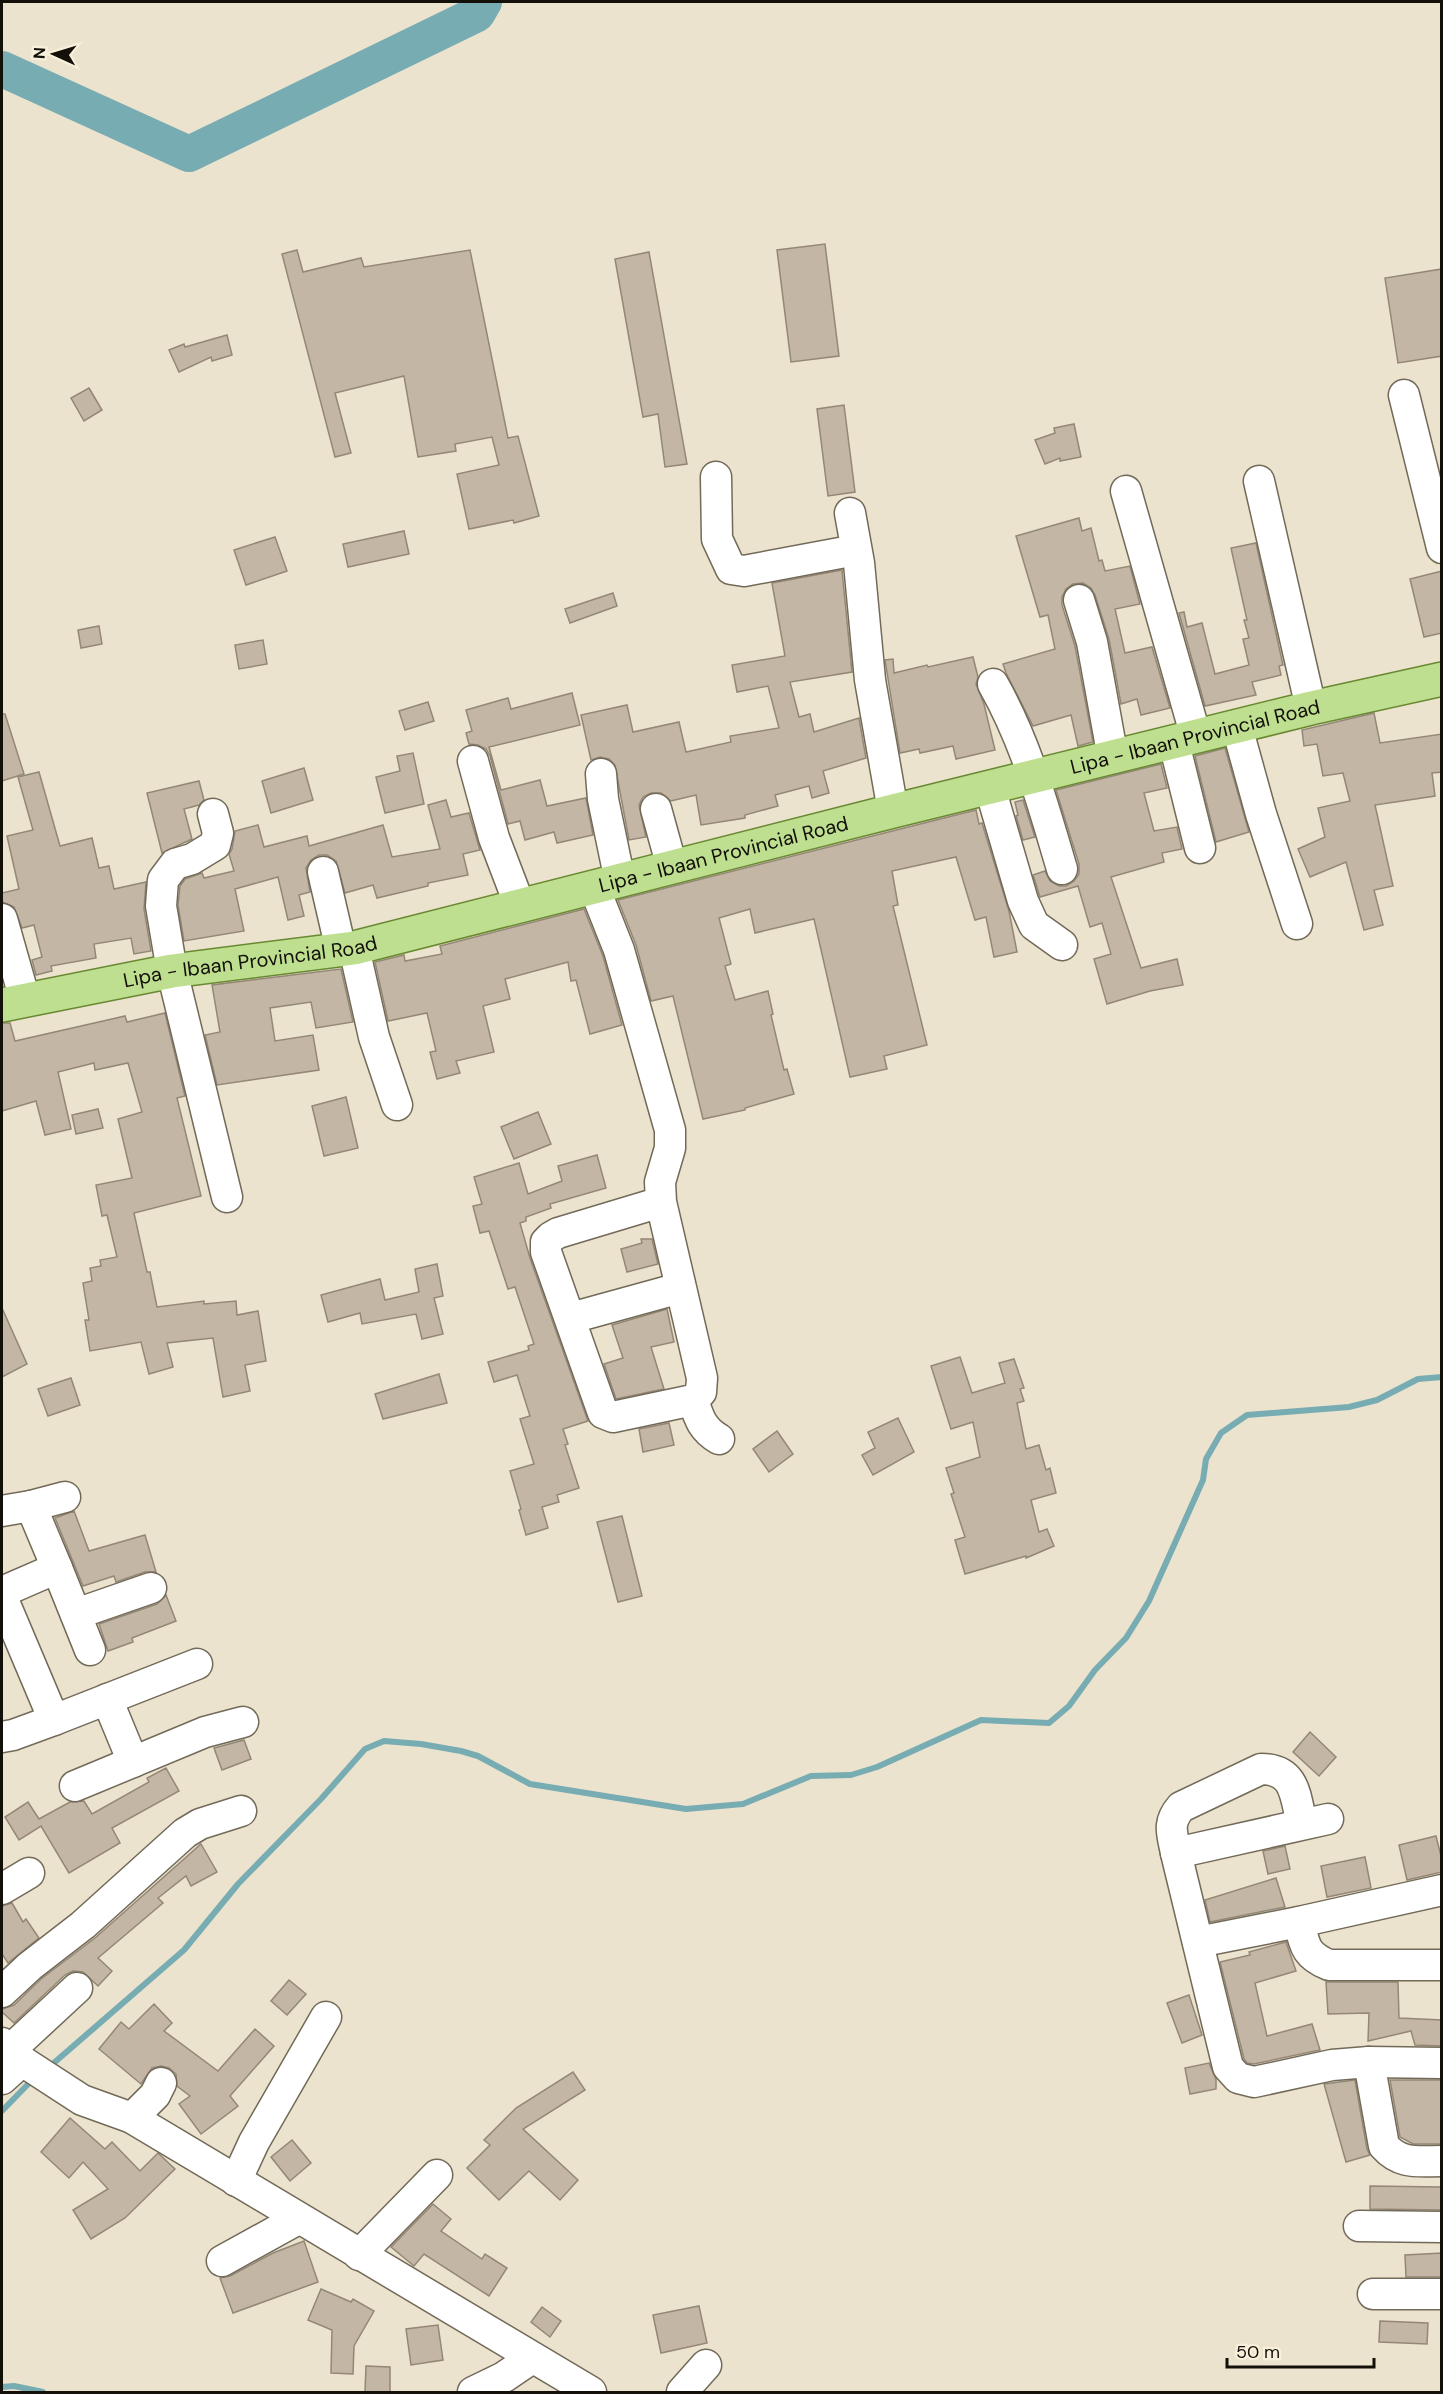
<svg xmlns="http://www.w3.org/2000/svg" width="1443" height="2394" viewBox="0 0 1443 2394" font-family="'DM Sans',sans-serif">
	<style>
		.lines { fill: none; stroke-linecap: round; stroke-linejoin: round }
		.stream { stroke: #77acb3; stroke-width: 6 }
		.river { stroke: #77acb3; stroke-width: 36 }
		.building { fill: #c4b6a4; stroke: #948776; stroke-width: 1.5 }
		.minor-casing { stroke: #726a58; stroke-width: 33 }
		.major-casing { stroke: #688831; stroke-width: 36 }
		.minor { stroke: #fff; stroke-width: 30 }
		.major { stroke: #bfdf90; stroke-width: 33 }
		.labels { text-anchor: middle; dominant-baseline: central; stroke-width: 5; stroke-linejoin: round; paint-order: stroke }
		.street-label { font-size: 20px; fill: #131009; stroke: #f9f0db }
	</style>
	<rect width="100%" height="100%" fill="#ece3ce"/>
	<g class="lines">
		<g class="stream">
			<polyline points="48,2068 184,1950 238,1884 321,1799 365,1749 384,1741 421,1744 461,1751 478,1756 530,1784 686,1809 743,1804 811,1776 851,1775 877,1767 981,1720 1049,1723 1069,1706 1095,1670 1126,1638 1149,1601 1203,1480 1206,1459 1221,1433 1247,1415 1349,1407 1377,1400 1418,1379 1442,1377"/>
			<polyline points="2,2111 33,2079"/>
			<polyline points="2,2387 14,2386 43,2392"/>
		</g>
		<polyline class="river" points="2,69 189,154 477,14 484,2"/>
	</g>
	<g class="building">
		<polygon points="825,244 839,356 791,362 777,250"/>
		<polygon points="297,250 303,272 361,258 364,267 470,250 508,438 518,436 539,516 514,523 513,520 469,529 457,474 499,465 492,437 455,444 456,451 418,457 404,376 335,393 351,453 335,457 282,254"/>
		<polygon points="649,252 687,464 665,467 658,414 643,417 615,259"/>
		<polygon points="1442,269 1442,356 1398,363 1385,278"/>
		<polygon points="227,335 232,355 212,361 211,357 179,372 169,350 184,344 185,347"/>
		<polygon points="89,388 102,410 84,421 71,398"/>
		<polygon points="844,405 855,492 828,496 817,409"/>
		<polygon points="1074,424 1081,457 1060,461 1060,458 1045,464 1035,440 1055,433 1054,428"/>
		<polygon points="1079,518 1082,531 1091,528 1099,561 1102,560 1105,571 1130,566 1140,604 1115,609 1125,653 1152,647 1170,708 1141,715 1137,699 1121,704 1109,639 1095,595 1091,588 1083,583 1073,584 1066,589 1062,597 1062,605 1075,646 1093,742 1078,746 1071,715 1033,726 1006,673 1003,664 1055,649 1048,615 1040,617 1016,536"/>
		<polygon points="404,531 409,554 348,567 343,544"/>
		<polygon points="275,537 287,571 246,585 234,550"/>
		<polygon points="1256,543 1283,665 1279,666 1281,675 1252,682 1256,695 1205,706 1179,613 1184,612 1187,627 1202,623 1215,674 1249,665 1243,639 1249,638 1244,620 1247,620 1231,548"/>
		<polygon points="842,570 852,672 790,682 799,717 810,714 814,732 859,718 866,758 823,771 829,793 812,798 809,786 775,795 778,806 745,815 745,818 701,825 696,795 671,801 661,793 651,793 643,797 639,805 646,837 629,840 615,765 609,759 600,757 591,760 581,715 627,705 633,732 679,722 686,752 731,742 730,736 779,728 768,686 737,692 732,665 785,656 772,583"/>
		<polygon points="1442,571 1442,633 1424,637 1410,579"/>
		<polygon points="613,593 617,606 570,623 565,609"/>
		<polygon points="99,626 102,644 81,648 78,630"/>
		<polygon points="263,640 267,664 239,669 235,645"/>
		<polygon points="973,657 978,677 976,684 984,704 995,750 956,759 953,746 920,753 919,749 900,753 885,660 893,659 894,673 927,665 928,667"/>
		<polygon points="572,693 580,725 489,747 501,790 540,780 547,806 586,798 593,835 557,843 554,832 525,840 520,821 508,824 490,756 486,749 478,745 469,744 466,733 472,731 466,710 508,698 511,709"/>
		<polygon points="428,702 434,721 405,730 399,711"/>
		<polygon points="1374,713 1380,743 1442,734 1442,772 1432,773 1435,796 1375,805 1393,886 1374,890 1383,925 1364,930 1346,862 1310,877 1298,849 1325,837 1318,808 1350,801 1343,773 1323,776 1317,744 1304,746 1302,730"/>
		<polygon points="2,714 5,714 24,774 2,781"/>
		<polygon points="1225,748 1249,832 1216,842 1195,756"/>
		<polygon points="413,753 424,804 385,813 376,777 400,771 397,756"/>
		<polygon points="1161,764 1167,788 1144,793 1154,831 1177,827 1182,849 1162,853 1164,862 1111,877 1141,968 1177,959 1183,985 1150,991 1107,1004 1094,959 1111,954 1102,923 1090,927 1078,886 1040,897 1033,875 1045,871 1050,881 1059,886 1066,886 1074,881 1079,874 1079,864 1056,790"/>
		<polygon points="304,768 313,800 271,813 262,781"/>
		<polygon points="39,772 60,846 92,838 99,868 109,866 114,889 146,882 144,909 151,951 134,954 131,938 94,944 96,958 51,966 52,971 36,975 32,960 42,957 34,925 22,928 14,907 2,902 2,893 19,889 7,836 33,830 18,777"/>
		<polygon points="199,781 204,800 199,805 184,809 192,839 162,853 147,793"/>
		<polygon points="446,800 451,817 469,813 480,850 463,854 468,875 428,883 428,886 377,898 373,885 345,893 336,861 327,855 319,855 311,860 306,868 310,892 299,895 304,916 288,920 278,877 235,889 244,931 184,941 178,905 180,886 185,879 202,873 204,878 234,871 229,854 232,849 235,831 258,825 264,847 307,836 309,846 383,825 392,857 440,849 428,805"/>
		<polygon points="1023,800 1035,837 1023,840 1016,816 1018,815 1015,802"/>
		<polygon points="976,810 979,824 982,823 1009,911 1017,952 994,957 986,917 975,920 956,857 892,871 898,905 893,906 927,1045 884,1056 887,1069 850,1077 814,919 755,933 750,909 719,918 731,964 725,966 735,1000 768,991 773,1014 771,1015 784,1070 787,1069 794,1094 745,1108 745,1110 703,1119 673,996 651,1001 636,945 618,900"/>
		<polygon points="584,909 603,956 622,1025 590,1034 576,980 571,981 568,962 505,979 510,999 483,1006 494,1052 456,1061 460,1073 437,1079 430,1052 436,1051 427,1013 388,1021 375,962 404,955 405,961 442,954 440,946"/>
		<polygon points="341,969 353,1022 316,1028 311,1002 270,1008 275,1041 313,1035 319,1070 217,1085 205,1035 220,1032 212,985"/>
		<polygon points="165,1013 185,1096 177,1098 201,1196 134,1213 147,1272 150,1272 157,1307 204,1301 204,1304 236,1301 237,1315 258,1311 266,1361 245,1365 250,1391 223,1397 213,1338 167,1343 173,1367 149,1374 141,1342 90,1351 85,1320 89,1320 83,1283 92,1281 90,1268 101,1266 100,1260 117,1257 107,1215 102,1216 96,1185 132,1178 118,1119 142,1112 128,1063 95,1070 94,1063 58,1072 71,1129 45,1135 36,1101 2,1111 2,1023 10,1023 15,1041 125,1016 127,1022"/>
		<polygon points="346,1097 358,1148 324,1156 312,1106"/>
		<polygon points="98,1109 103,1128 76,1134 72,1115"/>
		<polygon points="538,1112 551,1144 514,1159 501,1127"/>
		<polygon points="597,1155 606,1188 550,1204 551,1208 526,1217 526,1221 520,1223 530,1258 588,1421 563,1429 568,1444 565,1445 579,1488 557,1495 559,1502 542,1507 548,1528 526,1535 519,1510 521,1509 510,1471 534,1464 520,1419 530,1416 517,1375 494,1382 488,1362 529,1350 528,1346 534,1344 515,1287 508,1289 489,1231 480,1233 473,1206 482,1204 474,1177 519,1163 528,1194 562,1181 558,1166"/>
		<polygon points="641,1239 652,1239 658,1264 627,1272 621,1249 642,1243"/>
		<polygon points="437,1264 443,1296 434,1298 443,1334 422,1339 416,1314 362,1324 360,1313 328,1322 321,1295 380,1279 385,1300 419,1292 415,1269"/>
		<polygon points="2,1308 27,1364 2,1377"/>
		<polygon points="667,1309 674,1342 651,1347 664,1389 616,1399 604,1364 623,1358 612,1325"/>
		<polygon points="960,1357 972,1393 1005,1383 999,1363 1014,1359 1024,1388 1020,1389 1024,1401 1017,1403 1026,1449 1039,1445 1046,1470 1050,1468 1056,1493 1031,1500 1039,1532 1047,1529 1054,1546 1026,1558 1026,1556 965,1574 955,1540 965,1537 951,1494 954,1493 946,1468 980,1457 973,1422 951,1429 931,1366"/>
		<polygon points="439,1374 447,1403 383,1419 375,1394"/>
		<polygon points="71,1378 80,1405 48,1416 38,1389"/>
		<polygon points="898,1418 914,1452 873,1475 862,1455 875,1448 868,1432"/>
		<polygon points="669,1423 674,1445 643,1452 639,1429"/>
		<polygon points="777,1431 793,1454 769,1472 753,1449"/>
		<polygon points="74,1511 89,1551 145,1535 156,1572 145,1572 116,1582 114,1576 83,1586 55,1518"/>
		<polygon points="622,1516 642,1596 618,1602 597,1522"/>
		<polygon points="166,1595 176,1621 132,1638 133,1642 108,1651 99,1624 157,1604"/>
		<polygon points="1310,1732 1336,1757 1319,1776 1293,1752"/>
		<polygon points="244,1740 251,1759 222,1770 214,1748"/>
		<polygon points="166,1768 179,1791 112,1828 120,1843 69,1873 41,1826 19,1840 5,1817 28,1802 39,1819 70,1802 84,1801 92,1814 149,1782 147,1778"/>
		<polygon points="1436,1836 1442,1860 1442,1872 1407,1880 1399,1845"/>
		<polygon points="201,1844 217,1872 191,1886 186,1876 158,1898 163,1903 98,1958 112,1971 98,1986 83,1972 73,1971 65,1975 14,2023 2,2012 2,2009 14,2005 41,1979 95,1938"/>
		<polygon points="1285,1846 1290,1869 1268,1874 1263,1851"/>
		<polygon points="1365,1857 1371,1888 1327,1897 1321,1866"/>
		<polygon points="1276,1878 1285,1907 1210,1922 1205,1900"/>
		<polygon points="12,1903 23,1922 26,1919 39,1938 8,1963 2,1954 2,1906"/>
		<polygon points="1286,1942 1296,1971 1255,1983 1267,2036 1312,2024 1320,2050 1254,2064 1247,2063 1244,2059 1220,1962 1250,1955 1249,1952"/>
		<polygon points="289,1980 306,1994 287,2015 271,2001"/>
		<polygon points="1326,1982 1398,1982 1399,2018 1442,2020 1442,2046 1415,2045 1411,2031 1368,2041 1369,2013 1328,2014"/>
		<polygon points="1189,1995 1202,2035 1182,2043 1167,2003"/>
		<polygon points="154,2004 172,2023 164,2031 218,2071 255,2029 274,2046 230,2096 238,2106 201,2134 179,2104 190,2096 177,2086 176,2074 169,2068 161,2066 152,2068 141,2084 99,2049 121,2022 129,2029"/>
		<polygon points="1209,2063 1216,2079 1216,2089 1190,2094 1185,2068"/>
		<polygon points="573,2072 585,2090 523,2129 578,2180 560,2200 529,2171 499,2200 467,2168 490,2145 484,2140 516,2108"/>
		<polygon points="1355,2080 1367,2149 1370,2155 1346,2162 1324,2084"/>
		<polygon points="1390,2080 1442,2080 1442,2144 1413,2144 1400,2137"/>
		<polygon points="70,2118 105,2149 112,2142 140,2171 158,2153 175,2169 125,2218 91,2239 73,2210 108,2189 83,2162 69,2178 41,2152"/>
		<polygon points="292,2140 311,2163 290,2181 271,2157"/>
		<polygon points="1370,2186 1442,2187 1442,2210 1370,2209"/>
		<polygon points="433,2204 451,2219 441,2231 482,2259 485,2254 507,2268 489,2296 424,2254 414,2266 391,2247"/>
		<polygon points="304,2241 318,2282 233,2313 220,2278 230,2276 273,2253"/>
		<polygon points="1442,2253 1442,2277 1406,2277 1405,2255"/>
		<polygon points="321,2289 351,2302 353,2299 374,2311 354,2346 353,2374 331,2373 332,2330 308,2320"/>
		<polygon points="699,2306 707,2343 661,2353 653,2315"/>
		<polygon points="542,2307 561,2321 550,2337 531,2322"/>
		<polygon points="1380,2321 1428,2323 1427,2344 1379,2342"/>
		<polygon points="438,2325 443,2360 411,2365 406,2329"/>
		<polygon points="366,2366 390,2367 390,2392 365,2392"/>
	</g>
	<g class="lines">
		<defs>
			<g id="minor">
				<polyline points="1404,395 1442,548"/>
				<polyline points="716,477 717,539 731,569 744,571 856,550"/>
				<polyline points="1259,481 1311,708"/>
				<polyline points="1126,491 1196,737"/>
				<polyline points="850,513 859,563 870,680 893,811"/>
				<polyline points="1079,600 1092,642 1113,758"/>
				<path d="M 993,684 C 1026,742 1043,805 1062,869"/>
				<polyline points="1237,727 1261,814 1297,924"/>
				<polyline points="1174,743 1200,848"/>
				<polyline points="473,761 494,838 520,906"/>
				<polyline points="601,774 603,799 620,881"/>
				<polyline points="990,788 1023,901 1034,925 1062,945"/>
				<polyline points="656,809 672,867"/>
				<polyline points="213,814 218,833 215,845 192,859 175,864 163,880 161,906 172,971 227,1197"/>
				<polyline points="323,872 341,950"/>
				<polyline points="594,887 619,950 670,1130 670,1148 660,1182 661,1202 702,1378 701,1392 693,1400 613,1417 603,1413 546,1252 546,1242 551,1237 558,1233 661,1202"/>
				<polyline points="2,919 25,1000"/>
				<polyline points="354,948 374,1037 397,1105"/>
				<polyline points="571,1318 680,1288"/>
				<path d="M 693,1400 C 699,1418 702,1429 719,1439"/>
				<polyline points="31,1506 65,1497"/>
				<polyline points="2,1511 31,1506 57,1568 2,1592"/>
				<polyline points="57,1568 90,1650"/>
				<polyline points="2,1597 54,1720 13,1735 2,1737"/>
				<polyline points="76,1614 151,1588"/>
				<polyline points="107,1699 133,1762"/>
				<polyline points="54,1720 197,1664"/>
				<polyline points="75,1786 205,1732 243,1722"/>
				<path d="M 1302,1824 C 1295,1796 1296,1769 1261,1769 L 1181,1807 C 1167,1823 1172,1833 1176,1853 L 1228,2067 L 1238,2078 L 1254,2082 L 1332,2065 L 1369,2062 L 1442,2063"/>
				<polyline points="1176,1853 1328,1819"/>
				<polyline points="2,1889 29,1873"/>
				<path d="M 1299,1922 C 1305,1946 1305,1955 1329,1965 L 1442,1965"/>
				<polyline points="1198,1942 1299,1922 1442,1890"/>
				<polyline points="2,1992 30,1966 83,1925 185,1833 200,1824 241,1811"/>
				<polyline points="2,2043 22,2061 82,2100 132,2118 591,2392"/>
				<polyline points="9,2051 77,1988"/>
				<path d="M 1369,2062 L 1384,2146 C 1401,2165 1418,2161 1442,2161"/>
				<polyline points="2,2079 22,2061"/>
				<polyline points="132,2118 155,2095 161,2083"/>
				<polyline points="236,2181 254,2142 326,2017"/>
				<polyline points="1359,2226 1442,2227"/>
				<polyline points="359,2255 437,2175"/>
				<polyline points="222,2261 298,2219"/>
				<polyline points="1373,2294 1442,2294"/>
				<polyline points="473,2392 504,2377 532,2358"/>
				<polyline points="682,2392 706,2365"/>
			</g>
			<g id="major">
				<path id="s1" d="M 2,1005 L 172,971 L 354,948 L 893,811 L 1311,708 L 1442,679"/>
			</g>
		</defs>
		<use href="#minor" class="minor-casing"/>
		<use href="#major" class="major-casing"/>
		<use href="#minor" class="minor"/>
		<use href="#major" class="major"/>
	</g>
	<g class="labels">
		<g class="street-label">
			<text stroke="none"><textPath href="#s1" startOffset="1224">Lipa - Ibaan Provincial Road</textPath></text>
			<text stroke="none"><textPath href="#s1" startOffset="738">Lipa - Ibaan Provincial Road</textPath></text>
			<text stroke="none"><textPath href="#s1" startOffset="252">Lipa - Ibaan Provincial Road</textPath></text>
		</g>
	</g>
	<rect width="1443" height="2394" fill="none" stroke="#131009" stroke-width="6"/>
	<g transform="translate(54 54) rotate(274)" stroke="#f9f0db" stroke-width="4.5" paint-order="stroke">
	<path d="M0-4.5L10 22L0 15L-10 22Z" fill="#131009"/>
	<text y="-9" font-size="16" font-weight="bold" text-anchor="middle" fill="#131009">N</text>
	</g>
	<path d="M1227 2358v9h147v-9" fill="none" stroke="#131009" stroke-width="3"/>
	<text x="1236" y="2358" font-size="18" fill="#131009" stroke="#f9f0db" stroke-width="4.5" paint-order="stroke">50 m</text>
</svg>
